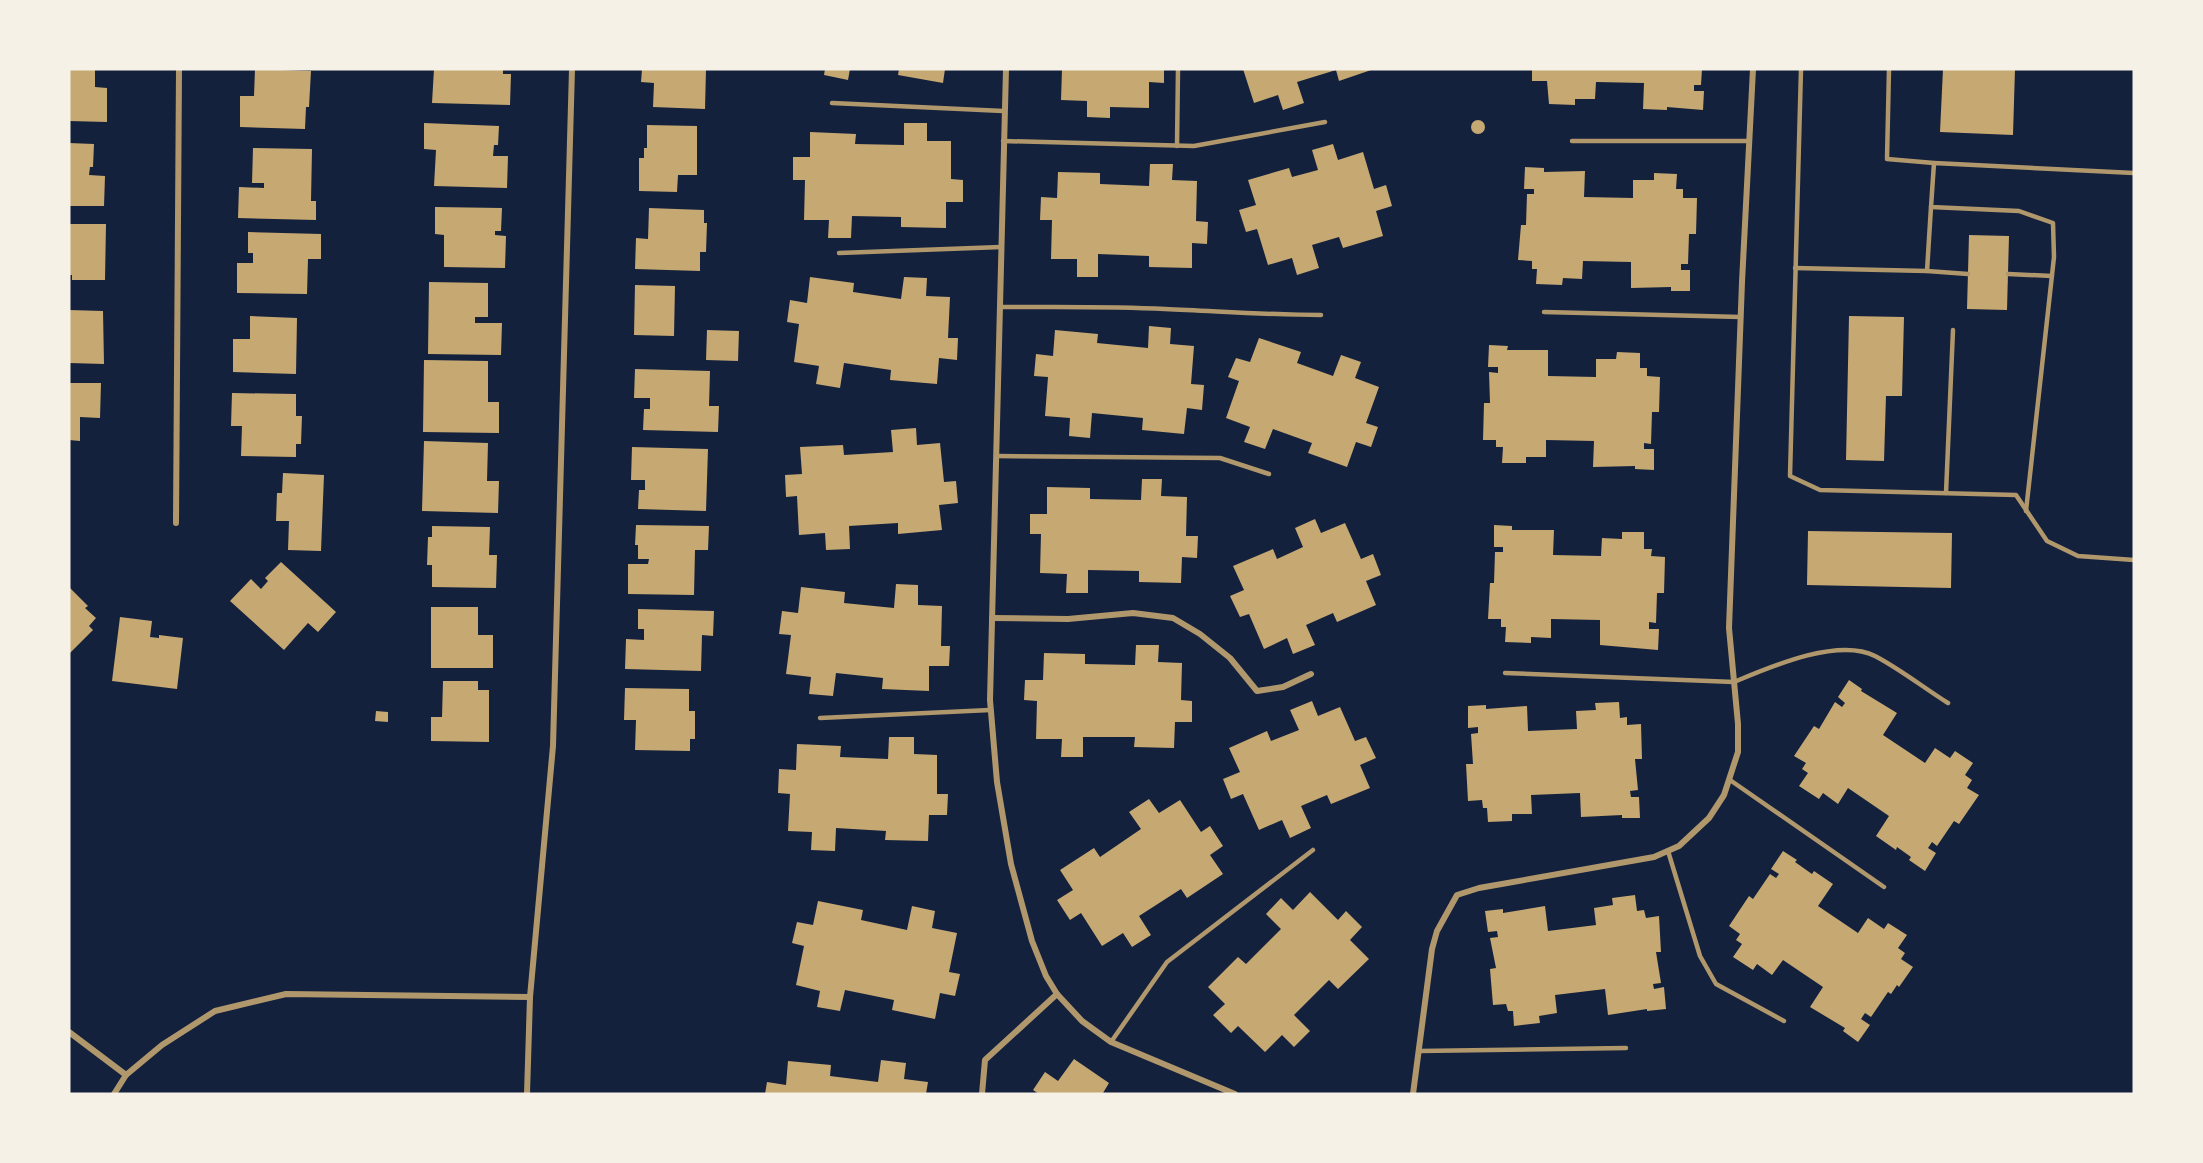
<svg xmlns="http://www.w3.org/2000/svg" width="2203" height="1163" viewBox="0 0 2203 1163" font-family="Lato,sans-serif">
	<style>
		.building { fill: #c6a872 }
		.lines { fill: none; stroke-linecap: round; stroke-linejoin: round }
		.service { stroke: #b1986c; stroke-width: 4.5 }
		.minor { stroke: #b1986c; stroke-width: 6 }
	</style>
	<rect width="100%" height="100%" fill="#14213d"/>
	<g class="building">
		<polygon points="69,69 95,69 95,87 107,88 107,122 69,121"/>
		<polygon points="255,69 311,71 309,107 306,107 305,129 240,127 240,96 254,96"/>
		<polygon points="434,69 503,69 503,74 511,74 510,105 432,103"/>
		<polygon points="642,69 706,69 705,109 653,107 654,83 641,82"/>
		<polygon points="825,69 850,69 848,80 824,75"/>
		<polygon points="899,69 945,69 943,83 898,75"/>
		<polygon points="1062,69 1164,69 1164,83 1149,82 1149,108 1110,107 1110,118 1087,117 1087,101 1061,100"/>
		<polygon points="1243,69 1374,69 1339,81 1336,70 1297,82 1304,103 1283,110 1278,95 1254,103"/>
		<polygon points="1532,69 1702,69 1701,85 1694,85 1694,91 1704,91 1703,110 1667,107 1667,110 1643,109 1644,83 1596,82 1595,99 1575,99 1575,105 1549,104 1547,81 1532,81"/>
		<polygon points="1943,69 2015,69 2013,135 1940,132"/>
		<circle cx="1478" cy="127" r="7"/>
		<polygon points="424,123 499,126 498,145 494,145 493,156 508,156 507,188 434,186 436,150 424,149"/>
		<polygon points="904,123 927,123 927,141 951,141 951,179 963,180 963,202 946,202 946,228 901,227 901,217 852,216 851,238 828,238 829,220 804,220 805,180 793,180 793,157 810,157 810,132 856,134 855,144 904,145"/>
		<polygon points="647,125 697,126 697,175 678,175 677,192 639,191 639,158 644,158 644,148 647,148"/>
		<polygon points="69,143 94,144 93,167 90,167 89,175 105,176 104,206 69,206"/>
		<polygon points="1333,144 1338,160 1363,152 1374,189 1386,185 1392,206 1376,211 1383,236 1343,248 1339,237 1312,245 1319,268 1297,275 1292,258 1268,265 1257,229 1246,232 1239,210 1256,205 1248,180 1289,168 1292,177 1318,170 1312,150"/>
		<polygon points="253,148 312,149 311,201 316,201 316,220 238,218 239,187 264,188 264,183 252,183"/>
		<polygon points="1150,164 1173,164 1172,180 1197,181 1196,221 1208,222 1207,244 1192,243 1192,268 1149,267 1149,256 1098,254 1098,277 1077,277 1077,259 1051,259 1052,220 1040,220 1041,197 1057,198 1058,172 1100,173 1100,184 1149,186"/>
		<polygon points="1525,167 1544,168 1544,172 1585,171 1584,197 1633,198 1633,180 1654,180 1654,173 1677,174 1676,189 1683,189 1683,198 1697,198 1696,234 1689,234 1688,264 1681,264 1681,270 1690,270 1690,291 1671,291 1671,287 1631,288 1631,262 1583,261 1582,279 1563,278 1562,285 1536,284 1537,269 1532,269 1532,261 1518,260 1521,225 1526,225 1527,194 1534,194 1534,189 1524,189"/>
		<polygon points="435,207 502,208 501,231 495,231 495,235 506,236 505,268 444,267 444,235 435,234"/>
		<polygon points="649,208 704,210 704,223 707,223 706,252 700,252 700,271 635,269 636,238 648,239"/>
		<polygon points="69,224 106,224 105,280 72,280 72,275 69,275"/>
		<polygon points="248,232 321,234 321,259 308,259 307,294 237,293 237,263 253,263 253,253 248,253"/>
		<polygon points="1969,235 2009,236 2007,310 1967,309"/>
		<polygon points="810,277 854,283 853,292 901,299 904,277 927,278 926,296 950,297 948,338 958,338 957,360 939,358 937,384 890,380 891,370 844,363 840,388 816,384 819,366 794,362 799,324 787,322 790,300 807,303"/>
		<polygon points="429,282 488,283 488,317 475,317 475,323 502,323 501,355 428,354"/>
		<polygon points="635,285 675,286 674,336 634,335"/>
		<polygon points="69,310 103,311 104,364 69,363"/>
		<polygon points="250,316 297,318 296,374 233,372 233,339 250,339"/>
		<polygon points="1849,316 1904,317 1902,396 1886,396 1884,461 1846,460"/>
		<polygon points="1149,326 1171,328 1170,344 1194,346 1191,384 1204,385 1202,410 1187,408 1184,434 1142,430 1143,418 1092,413 1090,438 1069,436 1070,418 1045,416 1048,377 1034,376 1036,354 1053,356 1055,330 1098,334 1097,343 1148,348"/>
		<polygon points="707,330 739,331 738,361 706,360"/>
		<polygon points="1259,338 1301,352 1297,363 1333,376 1341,355 1361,362 1355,378 1379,387 1366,423 1378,427 1371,447 1356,442 1347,467 1308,453 1312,443 1273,429 1265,449 1244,442 1250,427 1226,418 1239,381 1228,377 1236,358 1250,362"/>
		<polygon points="1489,345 1508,346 1507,350 1548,350 1548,376 1596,377 1596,359 1616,359 1617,352 1640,353 1640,368 1647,368 1647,376 1660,377 1659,412 1652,412 1651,444 1644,443 1644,449 1654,449 1654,470 1635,469 1635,466 1593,467 1594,441 1546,440 1546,457 1526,457 1526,463 1502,463 1503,447 1496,447 1496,440 1483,440 1484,403 1490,403 1489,372 1498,373 1498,367 1488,367"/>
		<polygon points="424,360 488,361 488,402 499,402 499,433 423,432"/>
		<polygon points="635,369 710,371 709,406 719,406 718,432 643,430 644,409 650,409 650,398 634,398"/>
		<polygon points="69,383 101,383 100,418 80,417 80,441 69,440"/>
		<polygon points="232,393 296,394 296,416 302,416 301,444 296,444 296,457 241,456 242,426 231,426"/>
		<polygon points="916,428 917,445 940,443 944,482 956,481 958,503 939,505 942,530 898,534 898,523 849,526 850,549 826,550 825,533 799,535 797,496 786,497 785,475 802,474 800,447 843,445 844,455 893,452 891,430"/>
		<polygon points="424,441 488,443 487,481 499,481 498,513 422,511"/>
		<polygon points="632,447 708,449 706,511 638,509 639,490 645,490 645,480 631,480"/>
		<polygon points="283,473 324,475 321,551 288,550 289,521 276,521 277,493 282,493"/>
		<polygon points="1142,479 1162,479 1161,496 1187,497 1186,536 1198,536 1197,558 1182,557 1181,583 1139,582 1139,571 1088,570 1088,593 1066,593 1067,574 1040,573 1041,534 1030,534 1030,514 1047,514 1047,487 1090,488 1090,499 1141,500"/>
		<polygon points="1315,519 1321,533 1345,523 1361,559 1373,554 1381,575 1366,581 1376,605 1337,622 1333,613 1306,625 1315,645 1293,654 1287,638 1264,649 1249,614 1240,617 1230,596 1244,590 1233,566 1273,549 1277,559 1303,547 1295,528"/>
		<polygon points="636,525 709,526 708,550 695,550 694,595 628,594 628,564 648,564 649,559 638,559 638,545 635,545"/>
		<polygon points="1494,525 1512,526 1512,530 1554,530 1553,555 1601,556 1602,538 1622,539 1622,532 1644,532 1644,549 1652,549 1651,556 1665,557 1664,593 1657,593 1656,623 1649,622 1649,629 1659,629 1658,650 1600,645 1600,620 1551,619 1551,638 1531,637 1531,643 1505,642 1506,627 1501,627 1501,619 1488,619 1490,583 1494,583 1495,552 1503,552 1503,547 1494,547"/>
		<polygon points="432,526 490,527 489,555 497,555 496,588 432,587 432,565 427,565 428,537 432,537"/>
		<polygon points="1808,531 1952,533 1951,588 1807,585"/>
		<polygon points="281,562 336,612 318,632 308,623 284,650 230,601 251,579 261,589 268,581 265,578"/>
		<polygon points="896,584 918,585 918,605 942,606 941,646 950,646 949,666 929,666 929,691 882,689 883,678 836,673 833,696 809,694 811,677 786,674 791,635 779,634 782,611 798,613 801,587 845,592 844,603 894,608"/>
		<polygon points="69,587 88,606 85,608 96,618 89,626 93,630 69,654"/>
		<polygon points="431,607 478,607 478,635 493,635 493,668 431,668"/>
		<polygon points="638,609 714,611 713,636 702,635 701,671 625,669 626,639 644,640 644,629 638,629"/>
		<polygon points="120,617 152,621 150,637 159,638 159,635 183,638 177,689 112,681"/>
		<polygon points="1136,645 1159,645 1158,662 1182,663 1181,700 1192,701 1192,722 1175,722 1174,748 1134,747 1135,737 1083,737 1083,757 1061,757 1062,739 1036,739 1037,701 1024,700 1025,680 1043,680 1044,653 1085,654 1085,664 1135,665"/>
		<polygon points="1849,680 1862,689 1861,691 1897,713 1883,735 1925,763 1935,748 1950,758 1955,751 1973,763 1965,775 1972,780 1967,788 1979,795 1959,824 1954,821 1937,846 1932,842 1928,848 1936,853 1925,871 1909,860 1911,857 1897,847 1896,850 1876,836 1889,816 1848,788 1838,804 1823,793 1819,799 1799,786 1808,773 1802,769 1806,763 1794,756 1814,726 1819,729 1835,702 1842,707 1845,703 1838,697"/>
		<polygon points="443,681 478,681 478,690 489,690 489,742 431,741 431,717 442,717"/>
		<polygon points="625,688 689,689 689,711 695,711 695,739 690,739 690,751 635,750 636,720 624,720"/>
		<polygon points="1312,701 1318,716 1340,707 1355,741 1366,737 1376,758 1360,765 1370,788 1331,804 1327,795 1301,806 1311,828 1290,838 1282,820 1259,830 1243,794 1231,799 1223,779 1240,772 1229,748 1267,731 1271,741 1299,730 1290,710"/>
		<polygon points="1619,702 1620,718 1627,717 1627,725 1641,724 1642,759 1635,759 1638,790 1630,791 1631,797 1639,797 1640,818 1622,818 1622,815 1581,817 1580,793 1531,795 1532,814 1512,814 1512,821 1488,822 1487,808 1483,808 1482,800 1468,801 1466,764 1473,764 1471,734 1478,733 1478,727 1468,728 1468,706 1486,705 1486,709 1527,706 1528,731 1577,729 1576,711 1596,710 1595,703"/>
		<polygon points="376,711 388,712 388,722 375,721"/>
		<polygon points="889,737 914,737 914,754 937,755 937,794 948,794 947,815 929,815 928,841 885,840 886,831 836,828 835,851 811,850 812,832 788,831 790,794 778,793 779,769 796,770 797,744 841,746 840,757 888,759"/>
		<polygon points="1149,799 1159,813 1180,800 1201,832 1210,826 1223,846 1210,855 1223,874 1187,898 1181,889 1139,916 1151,935 1132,947 1123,933 1102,946 1081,913 1070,920 1057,900 1073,890 1060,870 1094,848 1100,857 1141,829 1129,812"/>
		<polygon points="1783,851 1797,860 1795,862 1812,874 1814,871 1833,884 1818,906 1858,933 1868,918 1884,929 1888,923 1907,935 1898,948 1905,953 1901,959 1913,967 1899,987 1897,985 1891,994 1888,992 1871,1017 1865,1013 1861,1019 1870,1025 1858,1042 1843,1031 1845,1028 1810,1007 1823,987 1783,960 1772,975 1757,964 1753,970 1733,957 1742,944 1736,940 1740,934 1729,926 1749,896 1753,899 1770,874 1776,878 1779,874 1771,869"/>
		<polygon points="1310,892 1338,920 1346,911 1362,927 1350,940 1369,959 1338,989 1329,980 1294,1015 1310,1031 1294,1047 1282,1035 1265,1052 1238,1026 1231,1033 1213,1015 1225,1004 1208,987 1238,957 1246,964 1281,929 1266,914 1281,898 1293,910"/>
		<polygon points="1635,895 1637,911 1644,910 1646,918 1659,916 1661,952 1656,952 1661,983 1653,984 1654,989 1664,987 1666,1009 1647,1011 1647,1009 1608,1015 1605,989 1555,995 1557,1013 1539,1016 1540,1023 1514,1026 1513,1011 1508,1011 1506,1004 1493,1005 1490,969 1496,968 1490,938 1498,937 1497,931 1488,932 1485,911 1503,909 1503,913 1545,906 1548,931 1596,925 1594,908 1613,905 1612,898"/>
		<polygon points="818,901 863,910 861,920 907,930 912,906 935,911 932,928 957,933 949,972 960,974 955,996 940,993 935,1019 892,1010 894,1000 845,990 840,1011 817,1007 820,991 796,985 804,946 792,943 797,922 813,925"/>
		<polygon points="1074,1059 1109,1083 1103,1093 1105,1094 1039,1094 1033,1090 1045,1072 1058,1081"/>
		<polygon points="881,1060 906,1063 904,1079 928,1082 926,1094 765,1094 767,1082 786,1085 788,1061 831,1065 830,1076 878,1082"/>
	</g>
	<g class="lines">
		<g class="service">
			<polyline points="1801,69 1790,476 1820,490 2016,495 2047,541 2078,556 2134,560"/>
			<polyline points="1889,69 1887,159 1934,163"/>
			<polyline points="832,103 1003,111"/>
			<polyline points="1003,141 1194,146 1325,122"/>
			<polyline points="1572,141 1749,141"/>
			<polyline points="1177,146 1178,69"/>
			<polyline points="839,253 1001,247"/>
			<polyline points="1795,268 1927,271 1931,207"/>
			<polyline points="1927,271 1968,274"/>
			<polyline points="2008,274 2052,276"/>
			<path d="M 1000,307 C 1055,307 1110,306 1165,309 C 1217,311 1269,315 1321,315"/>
			<polyline points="1544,312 1741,317"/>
			<polyline points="996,456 1220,458 1269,474"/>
			<polyline points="1946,493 1953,330"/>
			<polyline points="2026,511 2054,257 2053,223 2019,211 1931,207 1934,163 2134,173"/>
			<path d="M 1505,673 L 1734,682 C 1770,667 1838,637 1875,656 C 1900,669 1924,688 1948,703"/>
			<polyline points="820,718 990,710"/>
			<polyline points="1730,780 1884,887"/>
			<polyline points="1668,851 1700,956 1716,984 1784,1021"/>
			<polyline points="1111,1042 1167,962 1313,850"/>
			<polyline points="1419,1051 1626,1048"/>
		</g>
		<g class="minor">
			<polyline points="1006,69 990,700 997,782 1011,864 1032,941 1046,976 1057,994 1082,1021 1111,1042 1235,1094"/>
			<polyline points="176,523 179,69"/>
			<polyline points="992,618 1068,619 1133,613 1173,618 1200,634 1230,658 1257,691 1283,687 1311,674"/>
			<polyline points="69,1032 126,1075 114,1094"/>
			<polyline points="126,1075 162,1045 215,1011 286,994 530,997"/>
			<polyline points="527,1094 530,997 553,746 572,69"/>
			<polyline points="982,1094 985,1060 1057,994"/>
			<polyline points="1413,1094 1432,949 1437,931 1457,895 1479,888 1654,857 1679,846 1709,818 1724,795 1738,752 1738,724 1729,628 1742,282 1753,69"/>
		</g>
	</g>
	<rect width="2203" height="1163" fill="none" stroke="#f6f1e7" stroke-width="141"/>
</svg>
